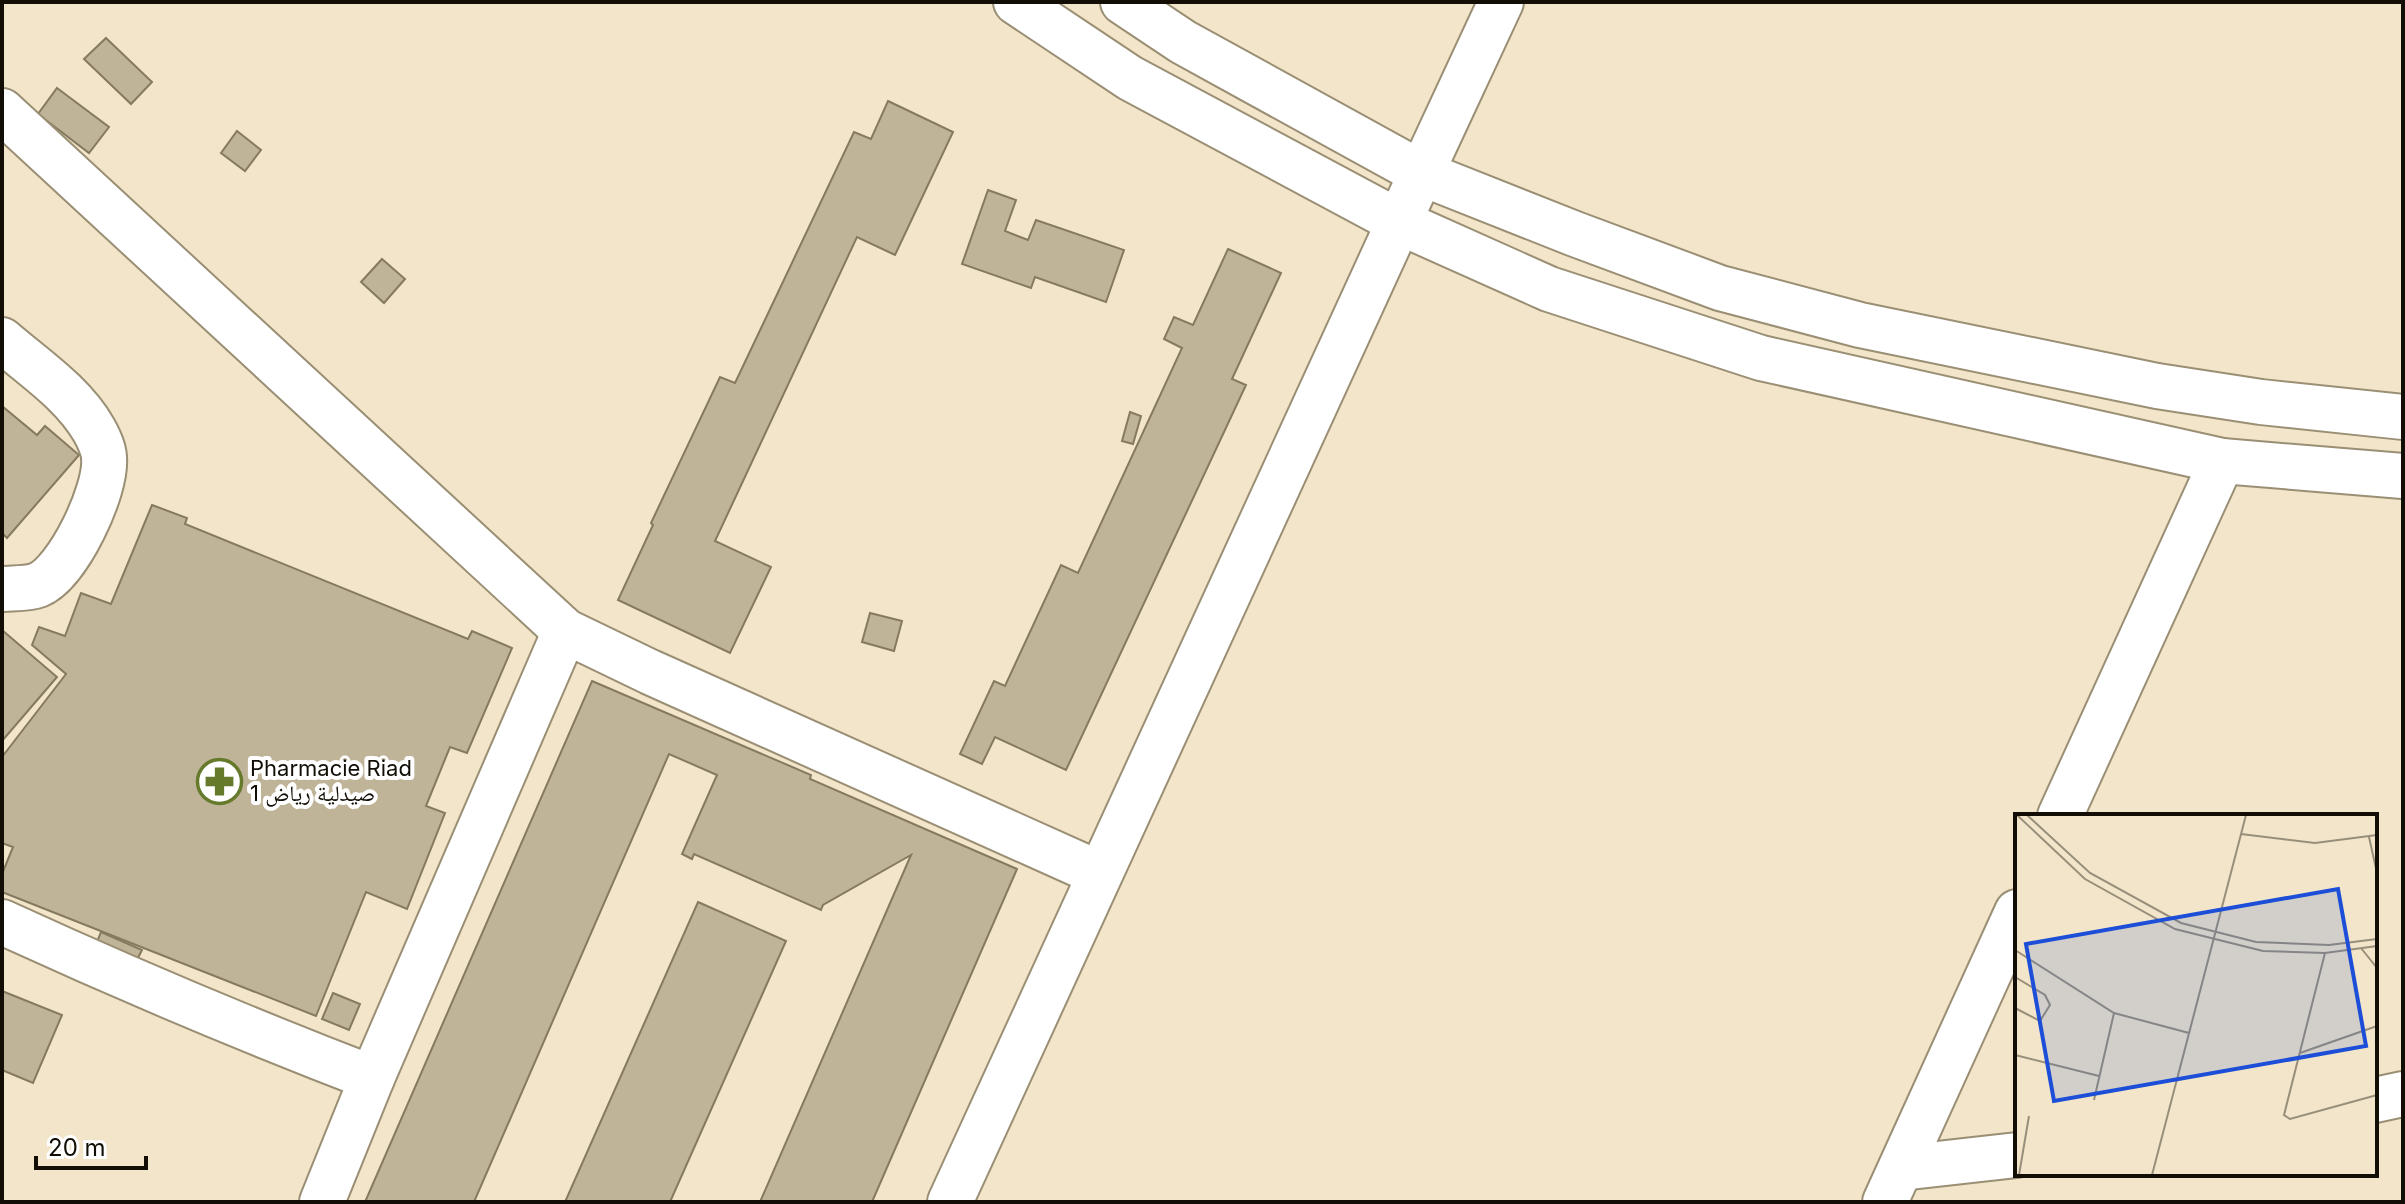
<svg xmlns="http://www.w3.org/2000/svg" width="2405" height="1204" viewBox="0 0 2405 1204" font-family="Inter,'Noto Naskh Arabic',sans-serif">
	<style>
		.building { fill: #bfb398; stroke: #857a60; stroke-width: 2 }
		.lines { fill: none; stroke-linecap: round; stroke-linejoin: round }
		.minor-casing { stroke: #9a8f74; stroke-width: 48 }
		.minor { stroke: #fff; stroke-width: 44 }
		.labels { text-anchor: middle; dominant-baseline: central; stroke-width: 8; stroke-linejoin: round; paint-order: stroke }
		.poi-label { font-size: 22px; fill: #120e05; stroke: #fff; text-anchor: start }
		.inset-road { fill: none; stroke: #988f7b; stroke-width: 2 }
		.view { fill: #1d4ed8; fill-opacity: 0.15; stroke: #1d4ed8; stroke-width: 4 }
		.inset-edge { fill: none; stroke: #120e05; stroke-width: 4 }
	</style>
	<rect width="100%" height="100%" fill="#f2e5c9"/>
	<g class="building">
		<polygon points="106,38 152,82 131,104 84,59"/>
		<polygon points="57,88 109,127 89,153 38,114"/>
		<polygon points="888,101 953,132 895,255 857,237 715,541 771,567 730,653 618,600 653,525 651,523 720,377 735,383 854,132 871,139"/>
		<polygon points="237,131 261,150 245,171 221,153"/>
		<polygon points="988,190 1016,200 1005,231 1028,240 1036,220 1124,250 1106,302 1035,277 1031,288 962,264"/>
		<polygon points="1228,249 1281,273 1232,379 1246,385 1066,770 995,737 982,764 960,754 994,681 1005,686 1061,565 1078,573 1182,348 1164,339 1174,317 1193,325"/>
		<polygon points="382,259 405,279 384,303 361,282"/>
		<polygon points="2,406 37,435 45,426 79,455 7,538 2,533"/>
		<polygon points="1130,412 1141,416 1133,444 1122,441"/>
		<polygon points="152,505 187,518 185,524 468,639 472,631 512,648 467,753 450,747 426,806 445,813 407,909 366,892 316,1016 2,892 2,874 13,847 2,843 2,757 66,674 32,645 39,627 65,636 81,593 111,604"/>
		<polygon points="870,613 902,621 894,651 862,642"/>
		<polygon points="2,630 57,677 2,741"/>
		<polygon points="592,681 811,775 810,779 1017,869 872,1202 760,1202 911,855 823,905 821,910 694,854 692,859 682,854 717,775 669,754 474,1202 365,1202"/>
		<polygon points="698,902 786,941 670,1202 565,1202"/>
		<polygon points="101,932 142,950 135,964 95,947"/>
		<polygon points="2,991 62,1015 33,1083 2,1070"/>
		<polygon points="333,993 360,1004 349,1030 322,1019"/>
	</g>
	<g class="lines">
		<defs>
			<g id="minor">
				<polyline points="1016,2 1130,78 1397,221 1549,289 1761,358 2222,461 2403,476"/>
				<polyline points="1123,2 1183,42 1421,173 1575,234 1720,288 1860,325 2157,386 2261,402 2403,417"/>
				<polyline points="2,111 565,631 650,672 1098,873"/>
				<path d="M 2,340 C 33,367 73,393 94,430 C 98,437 104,450 104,458 C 107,490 68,573 38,585 C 28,589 13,588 2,589"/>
				<polyline points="2060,816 2222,461"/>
				<path d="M 2,922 C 124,978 247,1030 372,1078"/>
				<polyline points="2375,1100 2403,1094"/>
				<polyline points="1901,1168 2017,1155"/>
				<polyline points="322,1202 372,1078 565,631"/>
				<path d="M 950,1202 C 1131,801 1315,401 1501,2"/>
				<polyline points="1885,1202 2017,912"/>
			</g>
		</defs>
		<use href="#minor" class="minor-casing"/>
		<use href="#minor" class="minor"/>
	</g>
	<defs>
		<symbol id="pharmacy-ring" viewBox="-11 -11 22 22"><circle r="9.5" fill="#fff" stroke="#657a2b" stroke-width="1.5"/><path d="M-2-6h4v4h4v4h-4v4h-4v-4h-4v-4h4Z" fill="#657a2b"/></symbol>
	</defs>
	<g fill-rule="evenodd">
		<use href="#pharmacy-ring" x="194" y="756" width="51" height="51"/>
	</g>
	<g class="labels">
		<g class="poi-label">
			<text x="250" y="768">Pharmacie Riad<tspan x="250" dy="25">1 صيدلية رياض</tspan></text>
		</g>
	</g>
	<g transform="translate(2015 814)">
		<rect width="362" height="362" fill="#f2e5c9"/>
		<path class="inset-road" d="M 2,1 L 70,65 L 160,115 L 248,137 L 310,139 L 362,132M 12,1 L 75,59 L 166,109 L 241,128 L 314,131 L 362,125M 226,20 L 300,29 L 362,21M 354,23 L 362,59M 346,134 L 362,154M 0,136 L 99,199 L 174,219M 310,139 L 269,301 L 275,305 L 362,281M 0,163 L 30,181 L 35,191 L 25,207 L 0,194M 285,239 L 362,212M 0,241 L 84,262M 79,286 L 99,199M 4,361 L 14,302M 137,361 L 231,1"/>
		<path class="view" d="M 323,75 L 351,232 L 39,287 L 11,130 Z"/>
		<rect width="362" height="362" class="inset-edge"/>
	</g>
	<rect width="2405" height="1204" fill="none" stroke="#120e05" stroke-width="8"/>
	<path d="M36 1156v12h110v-12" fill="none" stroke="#120e05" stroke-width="4"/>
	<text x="48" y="1156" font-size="24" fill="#120e05" stroke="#ffffff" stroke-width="6" paint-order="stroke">20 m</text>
</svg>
